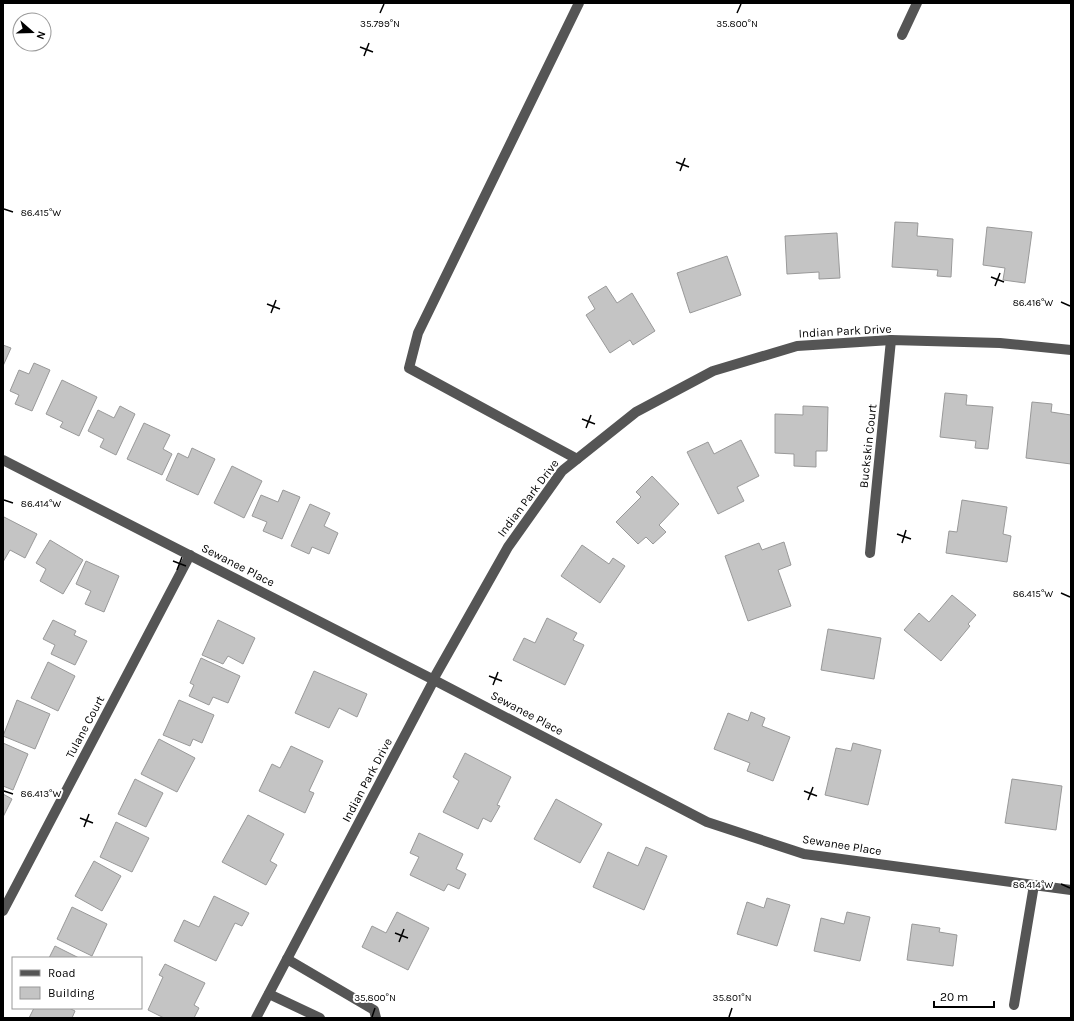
<svg xmlns="http://www.w3.org/2000/svg" width="1074" height="1021" viewBox="0 0 1074 1021" font-family="Karla,sans-serif">
	<style>
		.building { fill: #c4c4c4; stroke: #999 }
		.lines { fill: none; stroke-linecap: round; stroke-linejoin: round }
		.minor { stroke: #555; stroke-width: 10 }
		.ticks { fill: none; stroke: #000; stroke-width: 1.5 }
		.labels { text-anchor: middle; dominant-baseline: central; stroke-width: 4; stroke-linejoin: round; paint-order: stroke }
		.street-label { font-size: 12px; fill: #000; stroke: #fff }
		.ticks-label { font-size: 10px; text-anchor: middle; fill: #000; stroke: #fff; stroke-width: 4; stroke-linejoin: round; paint-order: stroke }
	</style>
	<rect width="100%" height="100%" fill="#fff"/>
	<g class="building">
		<polygon points="895,222 918,223 917,236 953,239 951,277 937,276 938,270 892,267"/>
		<polygon points="987,227 1032,232 1025,283 1003,280 1005,268 983,265"/>
		<polygon points="837,233 840,278 819,279 819,272 787,274 785,236"/>
		<polygon points="727,256 741,295 690,313 677,273"/>
		<polygon points="606,286 617,303 632,293 655,331 633,345 630,340 610,353 586,315 595,309 588,297"/>
		<polygon points="3,345 11,348 3,366"/>
		<polygon points="34,363 50,370 32,411 15,404 19,395 10,391 19,370 29,374"/>
		<polygon points="62,380 97,397 79,436 60,427 63,422 46,414"/>
		<polygon points="945,393 967,395 966,405 993,407 988,449 975,448 976,441 940,437"/>
		<polygon points="1032,402 1052,404 1051,412 1071,415 1071,464 1026,458"/>
		<polygon points="120,406 135,414 116,455 100,447 104,439 88,431 98,410 114,418"/>
		<polygon points="803,406 828,407 827,451 816,451 816,467 794,466 794,454 775,453 775,414 803,415"/>
		<polygon points="144,423 170,435 163,449 172,454 162,475 127,459"/>
		<polygon points="741,440 759,476 737,487 744,501 718,514 687,452 708,442 714,454"/>
		<polygon points="192,448 215,459 198,495 166,480 178,453 188,458"/>
		<polygon points="232,466 262,481 244,518 214,503"/>
		<polygon points="652,476 679,504 659,525 666,532 653,544 646,537 638,544 616,522 641,497 636,492"/>
		<polygon points="283,490 300,497 282,539 263,531 267,522 252,516 261,495 278,502"/>
		<polygon points="962,500 1007,507 1003,534 1011,536 1007,562 946,553 949,531 957,532"/>
		<polygon points="310,504 330,513 324,526 338,533 329,554 312,547 309,554 291,546"/>
		<polygon points="4,517 37,534 25,558 10,550 3,562 3,519"/>
		<polygon points="50,540 83,560 63,594 40,581 46,569 36,563"/>
		<polygon points="784,542 791,565 778,570 791,606 748,621 725,556 759,543 762,550"/>
		<polygon points="582,545 609,564 613,558 625,566 600,603 561,576"/>
		<polygon points="86,561 119,576 104,612 85,604 91,591 76,584"/>
		<polygon points="952,595 976,615 968,624 970,626 941,661 904,630 919,613 929,622"/>
		<polygon points="547,618 577,633 573,640 584,645 565,685 513,660 524,638 535,643"/>
		<polygon points="53,620 76,631 74,635 87,641 75,665 51,654 55,645 43,639"/>
		<polygon points="218,620 255,638 243,664 228,656 223,664 202,655"/>
		<polygon points="828,629 881,638 874,679 821,670"/>
		<polygon points="201,658 240,676 228,703 213,697 209,705 189,696 194,685 190,683"/>
		<polygon points="48,662 75,676 58,711 31,698"/>
		<polygon points="314,671 367,694 357,717 339,708 329,728 295,713"/>
		<polygon points="17,700 50,714 35,749 3,736"/>
		<polygon points="179,700 214,715 202,743 193,739 190,746 163,735"/>
		<polygon points="751,712 765,718 762,726 790,737 773,781 747,771 750,763 714,749 728,713 748,721"/>
		<polygon points="159,739 195,758 177,792 141,774"/>
		<polygon points="3,743 28,754 13,790 3,786"/>
		<polygon points="853,743 881,750 868,805 825,795 836,748 851,751"/>
		<polygon points="291,746 323,761 309,791 314,793 305,813 259,791 272,764 280,768"/>
		<polygon points="465,753 511,777 497,805 500,806 491,822 483,818 478,829 443,812 459,781 453,777"/>
		<polygon points="135,779 163,793 146,827 118,814"/>
		<polygon points="1012,779 1062,786 1056,830 1005,823"/>
		<polygon points="3,794 12,799 3,817"/>
		<polygon points="556,799 602,824 580,863 534,839"/>
		<polygon points="248,815 284,834 270,861 277,865 266,885 222,862"/>
		<polygon points="116,822 149,838 132,872 100,857"/>
		<polygon points="419,833 463,854 456,869 466,874 459,889 448,884 444,891 410,875 419,857 410,853"/>
		<polygon points="646,847 667,856 644,910 593,887 608,852 638,866"/>
		<polygon points="94,861 121,876 102,911 75,896"/>
		<polygon points="214,896 249,913 242,926 235,923 216,961 174,941 184,920 199,927"/>
		<polygon points="767,898 790,905 777,946 737,934 747,902 764,908"/>
		<polygon points="72,907 107,924 92,956 57,939"/>
		<polygon points="397,912 429,928 408,970 362,947 372,926 386,933"/>
		<polygon points="847,912 870,917 860,961 814,951 821,918 844,924"/>
		<polygon points="912,924 940,928 939,932 957,935 953,966 907,960"/>
		<polygon points="55,946 79,958 49,958"/>
		<polygon points="165,964 205,983 194,1005 199,1008 194,1018 164,1018 148,1010 163,977 159,975"/>
		<polygon points="34,1008 69,1008 75,1011 72,1018 29,1018"/>
	</g>
	<g class="lines">
		<g class="minor">
			<polyline points="902,35 917,3"/>
			<polyline points="577,459 409,368 418,333 579,3"/>
			<polyline points="3,460 434,680 707,822 804,854 1071,890"/>
			<polyline points="870,553 891,340"/>
			<polyline points="3,911 190,555"/>
			<polyline points="287,959 374,1010 376,1018"/>
			<polyline points="269,994 320,1018"/>
			<polyline points="1014,1005 1034,885"/>
			<polyline points="256,1018 434,680 434,678 508,547 562,471 636,412 713,371 797,346 891,340 1000,343 1071,350"/>
		</g>
	</g>
	<path class="ticks" d="M 380,13 L 384,4M 737,13 L 741,4M 360,47 L 373,52M 364,56 L 369,43M 676,162 L 689,167M 680,171 L 685,158M 4,209 L 13,212M 991,277 L 1004,282M 995,286 L 1000,273M 1061,302 L 1070,306M 267,304 L 280,309M 271,313 L 276,300M 582,419 L 595,424M 586,428 L 591,415M 4,500 L 13,503M 897,534 L 911,539M 902,543 L 906,530M 173,561 L 186,566M 177,570 L 182,557M 1061,593 L 1070,597M 489,676 L 502,681M 493,685 L 498,672M 4,791 L 13,794M 804,791 L 817,796M 808,800 L 813,787M 80,818 L 93,823M 84,827 L 89,814M 1061,884 L 1070,888M 395,933 L 408,938M 399,942 L 404,929M 372,1017 L 375,1008M 729,1017 L 732,1008"/>
	<g class="labels">
		<g class="street-label">
			<text transform="translate(845 331) rotate(-3)">Indian Park Drive</text>
			<text transform="translate(868 446) rotate(-84)">Buckskin Court</text>
			<text transform="translate(528 498) rotate(-53)">Indian Park Drive</text>
			<text transform="translate(238 565) rotate(27)">Sewanee Place</text>
			<text transform="translate(527 713) rotate(28)">Sewanee Place</text>
			<text transform="translate(85 727) rotate(-62)">Tulane Court</text>
			<text transform="translate(367 780) rotate(-62)">Indian Park Drive</text>
			<text transform="translate(842 845) rotate(9)">Sewanee Place</text>
		</g>
	</g>
	<g class="ticks-label">
		<text x="380" y="27">35.799°N</text>
		<text x="737" y="27">35.800°N</text>
		<text x="41" y="216">86.415°W</text>
		<text x="1033" y="306">86.416°W</text>
		<text x="41" y="507">86.414°W</text>
		<text x="1033" y="597">86.415°W</text>
		<text x="41" y="797">86.413°W</text>
		<text x="1033" y="888">86.414°W</text>
		<text x="375" y="1001">35.800°N</text>
		<text x="732" y="1001">35.801°N</text>
	</g>
	<rect width="1074" height="1021" fill="none" stroke="#000000" stroke-width="8"/>
	<rect x="12" y="957" width="130" height="52" fill="#ffffff" stroke="#999999"/>
	<rect x="20" y="970" width="20" height="6" fill="#555555" stroke="#999999"/>
	<text x="48" y="977" font-size="12" fill="#000000">Road</text>
	<rect x="20" y="987" width="20" height="12" fill="#c4c4c4" stroke="#999999"/>
	<text x="48" y="997" font-size="12" fill="#000000">Building</text>
	<g transform="translate(32 32) rotate(110)"><circle r="19" fill="#ffffff" stroke="#999999"/>
	<path d="M0-3L7 15L0 10L-7 15Z" fill="#000000"/>
	<text y="-6" font-size="11" font-weight="bold" text-anchor="middle" fill="#000000">N</text>
	</g>
	<path d="M934 1001v6h60v-6" fill="none" stroke="#000000" stroke-width="2"/>
	<text x="940" y="1001" font-size="12" fill="#000000" stroke="#ffffff" stroke-width="3" paint-order="stroke">20 m</text>
</svg>
